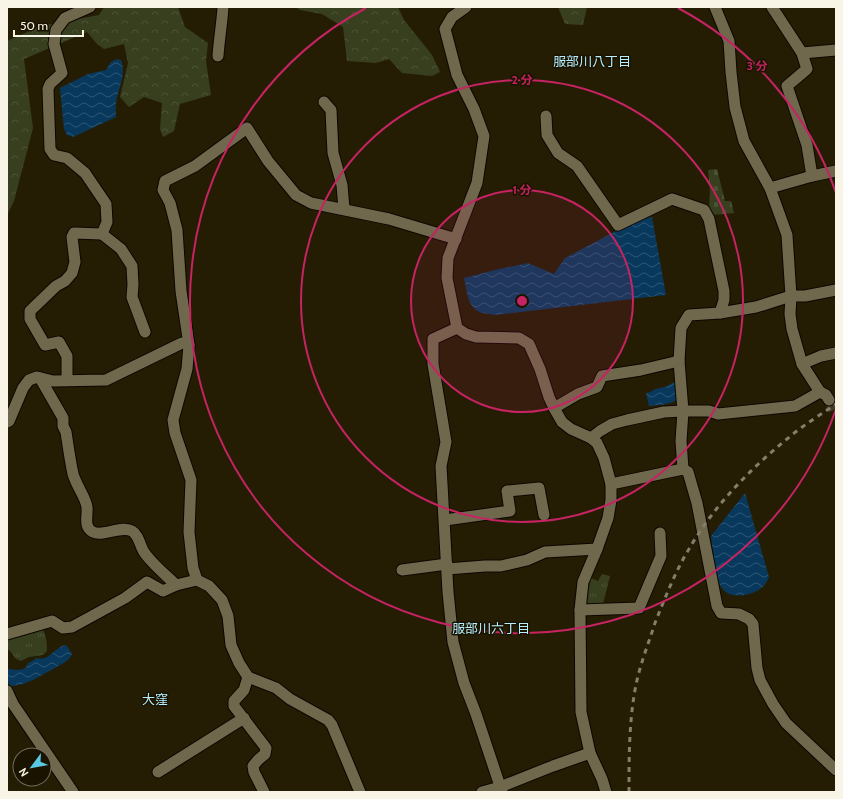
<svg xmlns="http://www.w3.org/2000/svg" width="843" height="799" viewBox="0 0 843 799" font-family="Cabin,'Noto Sans JP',sans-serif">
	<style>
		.forest { fill: url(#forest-crowns) }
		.cemetery { fill: url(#cemetery-stones) }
		.park { fill: url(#park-tufts) }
		.water { fill: url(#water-waves) }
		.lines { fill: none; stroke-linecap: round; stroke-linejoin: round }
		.minor-tunnel { stroke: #443d25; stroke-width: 11; stroke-dasharray: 11 5.5; stroke-linecap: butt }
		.minor-casing { stroke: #0d0700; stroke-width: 13 }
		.minor { stroke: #70684d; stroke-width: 11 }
		.rail { stroke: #847f6a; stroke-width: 3; stroke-dasharray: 5 5; stroke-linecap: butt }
		.ring { fill: none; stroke: #c52362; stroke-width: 2 }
		.labels { text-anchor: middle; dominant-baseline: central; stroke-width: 3; stroke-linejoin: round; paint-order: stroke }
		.neighbourhood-label { font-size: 13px; fill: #b6eefd; stroke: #1a1300 }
		.centre { fill: #c52362; stroke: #1a1300; stroke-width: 2 }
		.ring-label { font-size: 12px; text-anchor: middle; font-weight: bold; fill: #c52362; stroke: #1a1300; stroke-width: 3; stroke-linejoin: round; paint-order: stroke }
	</style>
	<defs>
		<pattern id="forest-crowns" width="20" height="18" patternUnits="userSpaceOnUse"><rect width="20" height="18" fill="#383f1f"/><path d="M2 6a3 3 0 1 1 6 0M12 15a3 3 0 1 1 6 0" fill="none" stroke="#4c5235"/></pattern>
		<pattern id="cemetery-stones" width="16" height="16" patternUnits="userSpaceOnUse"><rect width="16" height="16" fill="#383f1f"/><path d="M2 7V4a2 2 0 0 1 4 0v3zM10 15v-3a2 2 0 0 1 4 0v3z" fill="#4c5235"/></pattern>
		<pattern id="park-tufts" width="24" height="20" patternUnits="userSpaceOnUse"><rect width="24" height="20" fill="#383f1f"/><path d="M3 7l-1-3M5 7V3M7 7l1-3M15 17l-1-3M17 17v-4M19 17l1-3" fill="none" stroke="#4c5235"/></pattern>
		<pattern id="water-waves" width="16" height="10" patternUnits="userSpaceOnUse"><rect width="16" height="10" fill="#08395d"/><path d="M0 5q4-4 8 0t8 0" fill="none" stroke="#2d5674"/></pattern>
	</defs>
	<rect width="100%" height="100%" fill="#241d03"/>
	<g class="forest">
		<polygon points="104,7 178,7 185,27 208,43 206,61 211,95 180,104 174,131 163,137 160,129 162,103 144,97 129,107 120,97 128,63 124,44 104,49 97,44 87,32 24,59 33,128 14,201 7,215 7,41 41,26 99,15"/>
		<polygon points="295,7 398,7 404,20 432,55 440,72 432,76 402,73 389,59 376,63 347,61 343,27 322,14 300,10"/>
		<polygon points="558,7 587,7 583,25 565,24"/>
	</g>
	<polygon class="cemetery" points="717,169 725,201 731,201 734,213 712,215 709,210 710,191 708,170"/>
	<g class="park">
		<polygon points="602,574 610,576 603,604 591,606 586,602 591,578 598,581"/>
		<path d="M 41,626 C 46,635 47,640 47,651 L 43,655 L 29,657 L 21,661 L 16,659 L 9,650 L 7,651 L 7,636 Z"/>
	</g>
	<g class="water">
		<path d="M 117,59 L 121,60 C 126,74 120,84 117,98 C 115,104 116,111 116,117 L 73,137 L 67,135 L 64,129 L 60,88 L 88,74 L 106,70 L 111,62 Z"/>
		<path d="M 652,217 L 666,295 L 495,315 C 491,314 486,314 482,313 C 467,308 467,291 464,278 L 499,269 L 528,263 L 554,274 L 565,258 L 635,221 Z"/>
		<path d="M 675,382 C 677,388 678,396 675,401 C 667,405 658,405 649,406 L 646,393 L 651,392 L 653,390 L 668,386 L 670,384 Z"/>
		<path d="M 745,493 L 769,577 C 765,587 759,591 749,594 C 721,601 717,583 714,561 C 713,553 712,545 711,536 Z"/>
		<path d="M 65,645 L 67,646 L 72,654 L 69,659 L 62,664 L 33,680 L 23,684 L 11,686 C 6,681 7,676 7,669 C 15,669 25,673 28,663 L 34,660 L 36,658 C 49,662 54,648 65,645 Z"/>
	</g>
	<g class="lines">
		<polyline class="minor-tunnel" points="829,400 836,413"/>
		<defs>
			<g id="minor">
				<polyline points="466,7 452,17 445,29 457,75 474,109 484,136 477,183 448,258 447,278 457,328 466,334 476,337 519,338 529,344 540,369 549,397 554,408 562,422 571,429 591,438 597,443 604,458 611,484 611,500 608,518 597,549 583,582 580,610 581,712 590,753 602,779 606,792"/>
				<polyline points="715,7 729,41 731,72 735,107 744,141 770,188 787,235 791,296 790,314 792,329 802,364 820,392 826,395 829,400"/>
				<polyline points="772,7 802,53 807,69 787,86 807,145 812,176"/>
				<polyline points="802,53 836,50"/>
				<path d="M 218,56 C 219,40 222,24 223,7"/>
				<polyline points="324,102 331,110 333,153 342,185 344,209"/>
				<polyline points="546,116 547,135 558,153 577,166 618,225 672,199 704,210 709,219 724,291 724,300 720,313 689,315 681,328 679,361 683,411 681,441 683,469"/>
				<polyline points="770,188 812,176 836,171"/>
				<polyline points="102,234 121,249 132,266 133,285 132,297 145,332"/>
				<polyline points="720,313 756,307 791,296 805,296 836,290"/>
				<polyline points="457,328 433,339 433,364 446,442 441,466 448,592 453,642 464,683 476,714 502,792"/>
				<polyline points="802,364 821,356 836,353"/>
				<path d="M 40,378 L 63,418 L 63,426 L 66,432 C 68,445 70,460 73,474 C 76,485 86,498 87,507 C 88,516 83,527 93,532 C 102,537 122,525 132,531 C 139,535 140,546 144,552 C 151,563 166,575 176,585"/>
				<polyline points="67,380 67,356 59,342 45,345 30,319 30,311 56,286 65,281 72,273 75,262 72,237 74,233 102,234 107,222 106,204 85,173 67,158 54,155 50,149 48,89 50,84 62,73 54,44 56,30 65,18 90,7"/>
				<polyline points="554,408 578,394 597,387 602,376 641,370 679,361"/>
				<polyline points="7,422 9,421 23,388 29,380 37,377 53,381 106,380 182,343 189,345"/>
				<polyline points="591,438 600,431 612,424 627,420 664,412 683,411 709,411 718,414 795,406 820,392"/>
				<polyline points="611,484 683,469 688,472 697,503 717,606 721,613 739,614 749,619 753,624 757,668 760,680 773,704 786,723 836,770"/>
				<polyline points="445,520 510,511 507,491 539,488 544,515"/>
				<polyline points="447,569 485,566 501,566 527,560 545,552 597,549"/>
				<polyline points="402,570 447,564"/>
				<polyline points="580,610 639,608 661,556 660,533"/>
				<polyline points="7,634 52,621 63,628 72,627 125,598 147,582 163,591 176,585 197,580"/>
				<polyline points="248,677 244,690 234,701 234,706 266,748 265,754 258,760 253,766 254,772 264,792"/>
				<polyline points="7,691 13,704 73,792"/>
				<polyline points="158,772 244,718"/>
				<polyline points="360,792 332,725 328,720 290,699 276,688 248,677 239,663 231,645 228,616 222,600 209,586 197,580 193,568 189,532 191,480 175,433 173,420 187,369 189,345 181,291 177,230 170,203 163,190 165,181 195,166 247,128 268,161 296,195 311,203 389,219 456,239"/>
				<polyline points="482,792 500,787 553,766 590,753"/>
			</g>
		</defs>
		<use href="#minor" class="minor-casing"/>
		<use href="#minor" class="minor"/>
		<path class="rail" d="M 629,792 C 629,758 629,723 635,690 C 639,667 648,645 655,623 C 665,598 675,572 689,549 C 713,507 749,470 787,439 C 802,426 820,415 836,404"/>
	</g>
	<circle cx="522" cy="301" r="111" fill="#c52362" fill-opacity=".12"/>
	<g class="ring">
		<circle cx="522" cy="301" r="111"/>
		<circle cx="522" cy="301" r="221"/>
		<path d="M836 409A332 332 0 1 1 366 8M678 8A332 332 0 0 1 836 193"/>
	</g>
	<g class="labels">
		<g class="neighbourhood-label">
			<text x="592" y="61">服部川八丁目</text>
			<text x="491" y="628">服部川六丁目</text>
			<text x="155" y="699">大窪</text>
		</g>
	</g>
	<circle cx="522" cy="301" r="6" class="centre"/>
	<g class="ring-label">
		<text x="757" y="70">3 分</text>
		<text x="522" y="84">2 分</text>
		<text x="522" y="194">1 分</text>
	</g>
	<rect width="843" height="799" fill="none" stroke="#f9f5e6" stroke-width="16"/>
	<g transform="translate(32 767) rotate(238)"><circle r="19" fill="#1a1300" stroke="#736d5c"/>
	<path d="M0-3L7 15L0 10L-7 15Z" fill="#58c9e4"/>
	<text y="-6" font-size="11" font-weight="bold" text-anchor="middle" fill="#f9f5e6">N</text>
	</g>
	<path d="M14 30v6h69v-6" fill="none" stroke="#f9f5e6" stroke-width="2"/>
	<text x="20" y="30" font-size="12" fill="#f9f5e6" stroke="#1a1300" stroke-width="3" paint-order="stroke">50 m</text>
</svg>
